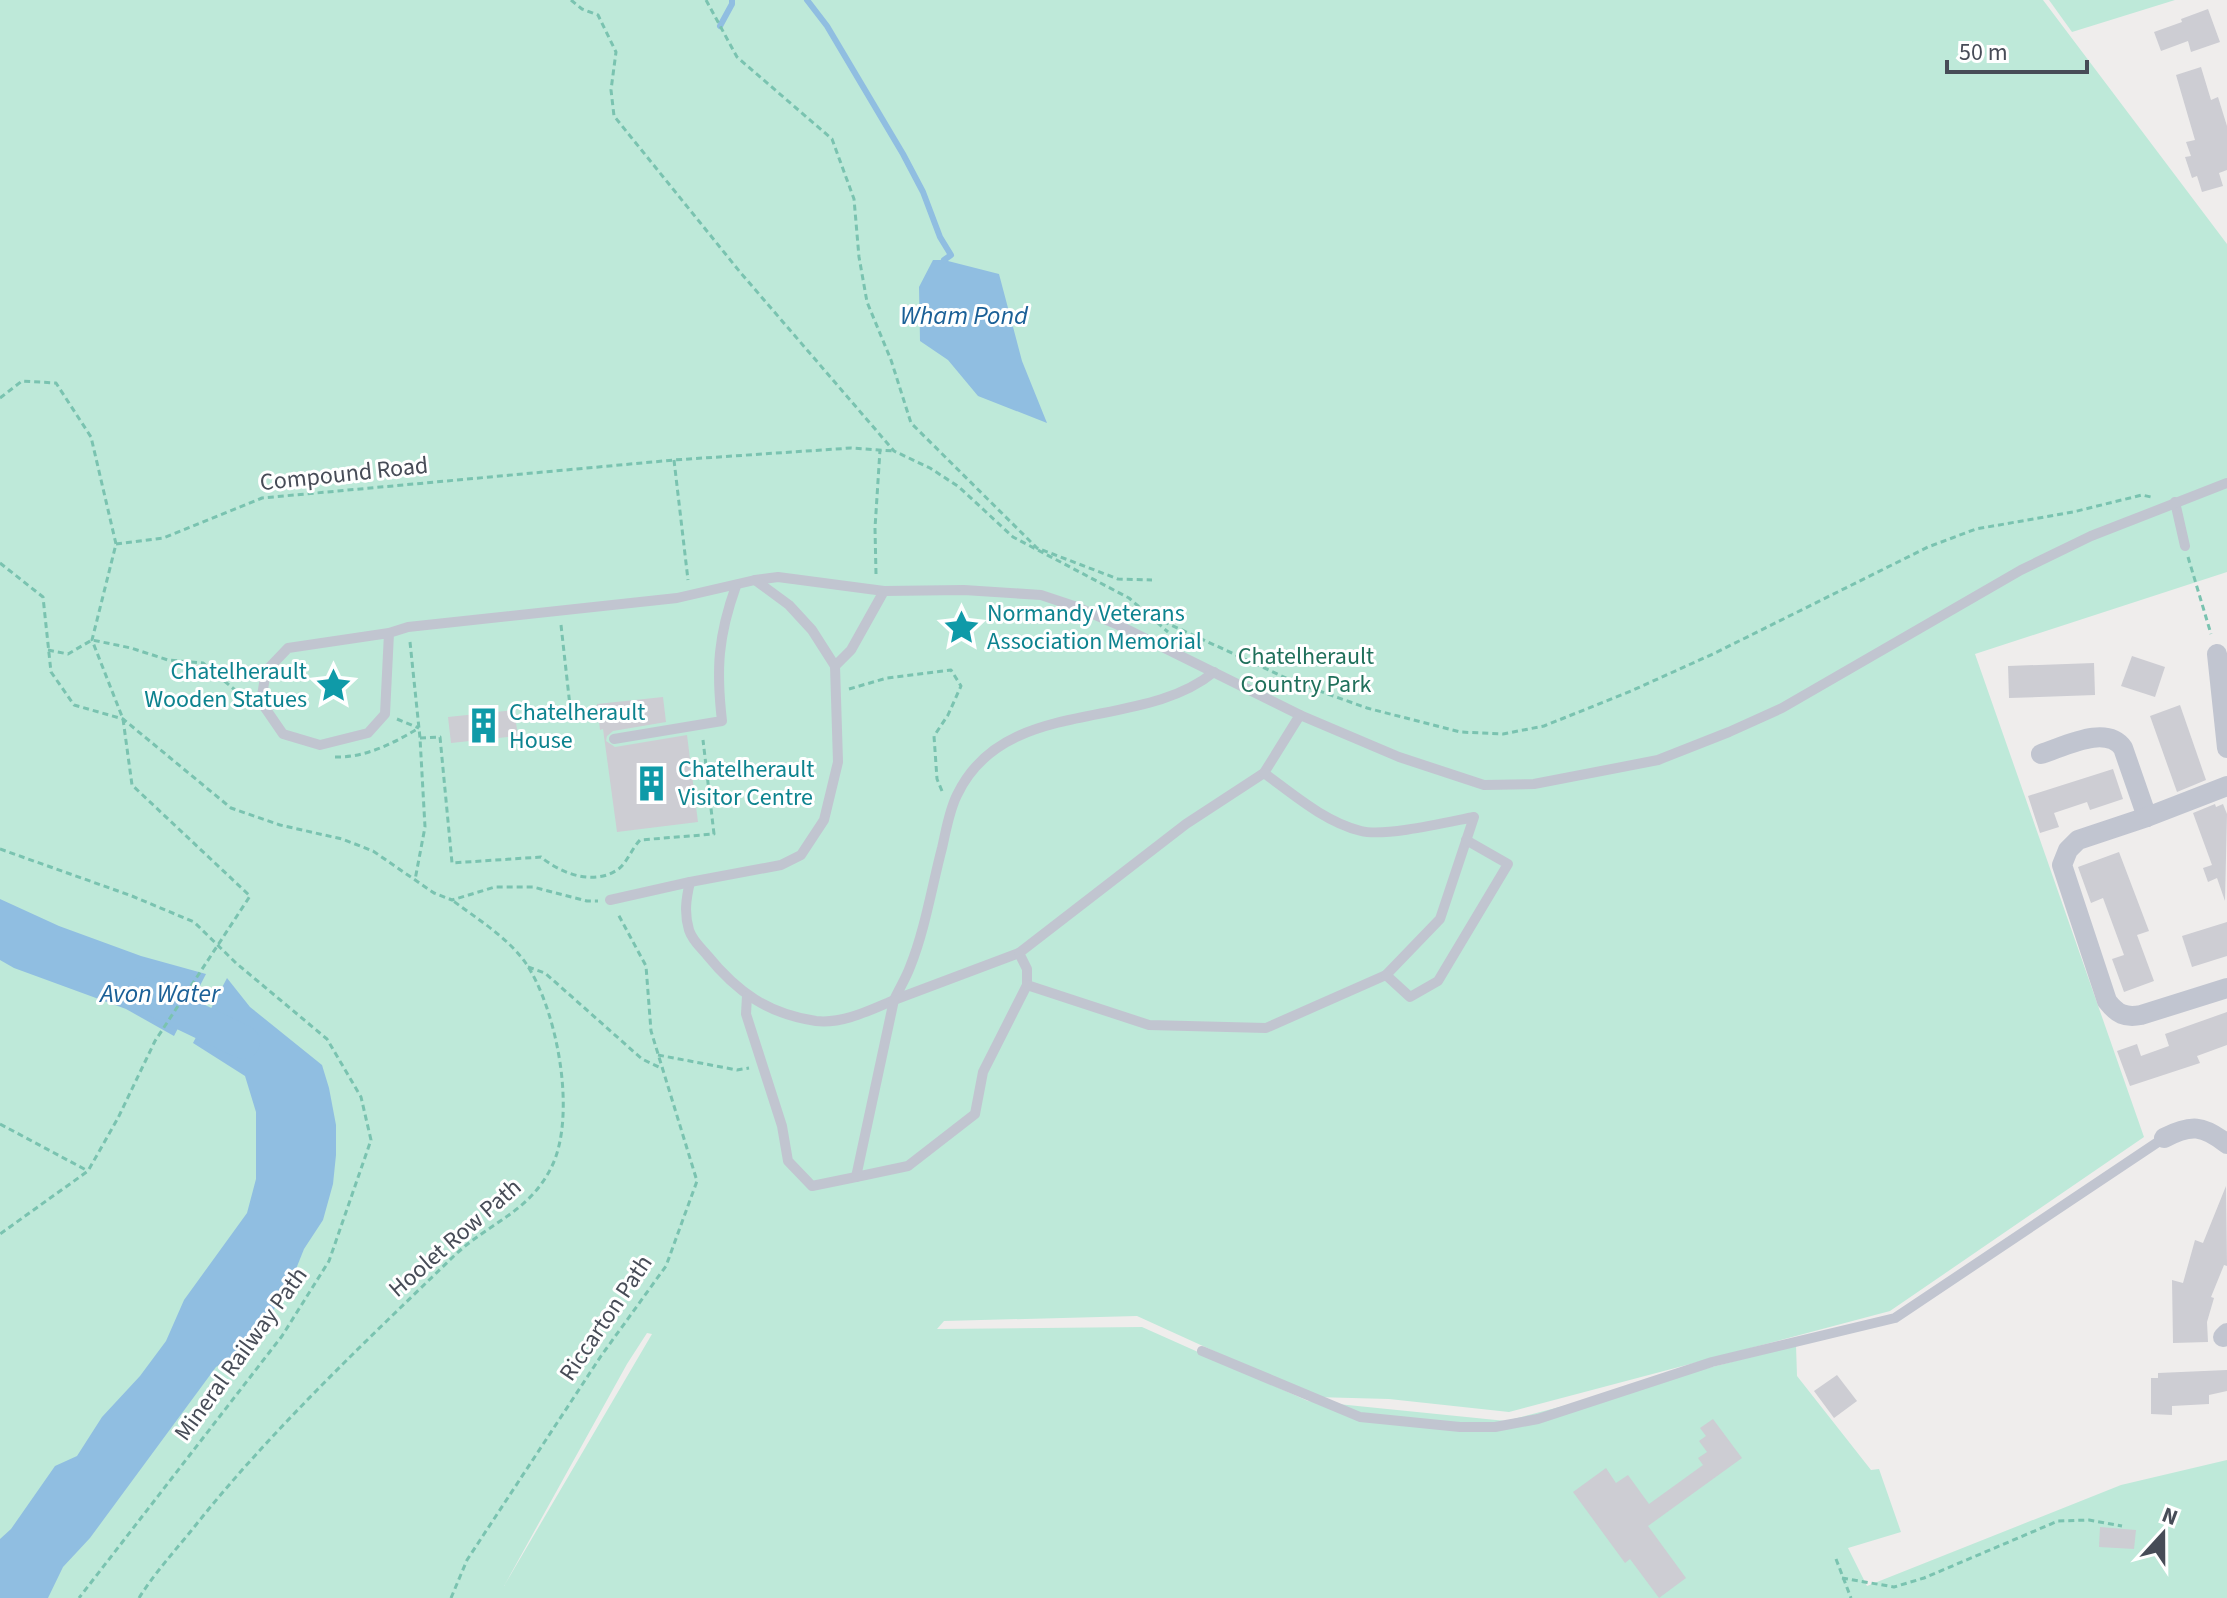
<svg xmlns="http://www.w3.org/2000/svg" width="2227" height="1598" viewBox="0 0 2227 1598" font-family="'Source Sans 3',sans-serif">
	<style>
		.green { fill: #bee9d9; fill-rule: evenodd }
		.water { fill: #90bee1 }
		.lines { fill: none; stroke-linecap: round; stroke-linejoin: round }
		.stream { stroke: #90bee1; stroke-width: 6 }
		.river { stroke: #90bee1; stroke-width: 34 }
		.building { fill: #cdcdd3 }
		.path { stroke: #7ac3b0; stroke-width: 3; stroke-dasharray: 6 4; stroke-linecap: butt }
		.lane { stroke: #c1c5d0; stroke-width: 10 }
		.street { stroke: #c1c5d0; stroke-width: 20 }
		.labels { text-anchor: middle; dominant-baseline: central; stroke-width: 6; stroke-linejoin: round; paint-order: stroke }
		.street-label { font-size: 24px; fill: #474c57; stroke: #fff }
		.culture-label { font-size: 24px; fill: #0d838f; stroke: #fff; text-anchor: start }
		.park-label { font-size: 24px; fill: #20705b; stroke: #fff }
		.water-label { font-size: 26px; font-style: italic; fill: #1b6097; stroke: #fff }
	</style>
	<rect width="100%" height="100%" fill="#efedec"/>
	<g class="green">
		<path d="M 0,0 L 2043,0 L 2227,244 L 2227,572 L 1975,654 L 2144,1137 L 1890,1311 L 1509,1412 L 1389,1399 L 1315,1397 L 1137,1316 L 944,1321 L 937,1329 L 1142,1327 L 1308,1401 L 1506,1421 L 1796,1345 L 1797,1376 L 1871,1470 L 1879,1469 L 1901,1532 L 1848,1548 L 1867,1586 L 2121,1485 L 2227,1460 L 2227,1598 L 0,1598 ZM 647,1333 L 652,1334 L 504,1586 L 627,1364 Z"/>
		<polygon points="2049,0 2175,0 2072,32"/>
	</g>
	<g class="water">
		<polygon points="933,260 944,260 999,274 1022,361 1047,423 978,396 948,360 920,341 919,287"/>
		<polygon points="0,899 59,926 141,956 206,974 174,1036 126,1009 14,968 0,960"/>
		<polygon points="227,978 250,1007 322,1065 329,1088 336,1125 336,1155 333,1184 323,1220 304,1249 292,1279 253,1345 216,1367 90,1538 63,1567 48,1598 0,1598 0,1539 11,1529 55,1466 77,1456 102,1417 140,1376 166,1341 184,1300 247,1213 256,1179 256,1112 245,1076 193,1043"/>
	</g>
	<g class="lines">
		<g class="stream">
			<polyline points="807,0 827,26 903,154 923,192 940,237 951,255 944,260"/>
			<polyline points="720,26 732,4 732,0"/>
		</g>
		<polyline class="river" points="143,994 243,1042"/>
	</g>
	<g class="building">
		<polygon points="2208,9 2220,42 2191,52 2188,41 2161,51 2154,32 2182,22 2181,19"/>
		<polygon points="2201,67 2211,100 2218,97 2227,126 2227,170 2219,173 2223,186 2202,192 2197,176 2192,178 2185,157 2191,156 2186,142 2195,140 2176,75"/>
		<polygon points="2132,656 2165,667 2155,697 2121,686"/>
		<polygon points="2094,663 2095,695 2009,698 2008,666"/>
		<polygon points="663,697 666,722 613,731 607,736 606,741 615,747 687,735 698,822 617,832 603,729 600,730 597,704"/>
		<polygon points="2180,705 2206,780 2177,792 2150,716"/>
		<polygon points="514,710 518,736 451,743 448,717"/>
		<polygon points="2113,769 2123,799 2090,810 2087,802 2054,813 2059,827 2040,833 2028,796"/>
		<polygon points="2215,804 2216,807 2223,804 2227,814 2225,901 2217,878 2208,882 2203,868 2212,865 2193,813"/>
		<polygon points="2119,852 2149,931 2137,935 2154,981 2124,992 2112,959 2124,955 2103,898 2091,903 2078,867"/>
		<polygon points="2227,922 2227,956 2192,967 2182,936"/>
		<polygon points="2227,1012 2227,1045 2197,1056 2200,1063 2130,1086 2117,1051 2137,1044 2141,1056 2169,1046 2165,1034"/>
		<polygon points="2226,1186 2227,1266 2224,1265 2211,1297 2214,1298 2207,1322 2208,1342 2173,1343 2172,1280 2183,1283 2195,1240 2203,1243"/>
		<polygon points="2227,1370 2227,1391 2209,1395 2209,1404 2172,1406 2172,1415 2151,1414 2151,1378 2158,1378 2158,1373"/>
		<polygon points="1837,1375 1857,1401 1834,1418 1814,1391"/>
		<polygon points="1713,1419 1742,1458 1648,1526 1686,1578 1659,1598 1630,1559 1625,1563 1573,1492 1606,1468 1616,1483 1628,1475 1649,1504 1703,1465 1698,1458 1707,1452 1699,1441 1706,1436 1700,1428"/>
		<polygon points="2100,1527 2136,1530 2134,1549 2099,1547"/>
	</g>
	<g class="lines">
		<g class="path">
			<polyline points="571,0 582,9 598,15 616,52 611,90 614,116 740,272 894,451 930,468 959,487 1013,537 1129,598 1168,632"/>
			<polyline points="706,0 737,57 832,139 854,199 859,257 867,302 891,360 911,423 1037,548 1118,579 1152,580"/>
			<polyline points="0,398 22,381 56,383 91,437 116,544 92,640 123,719 132,785 250,896 155,1041 118,1118 88,1171 0,1234"/>
			<polyline points="674,460 688,580"/>
			<polyline points="116,544 163,538 262,498 674,460 851,448 894,451"/>
			<polyline points="2188,557 2211,634"/>
			<polyline points="0,563 43,597 51,672 74,705 123,719 231,808 280,825 342,839 373,851 434,893 452,900 495,887 533,887 587,901 598,901"/>
			<polyline points="876,574 875,528 880,450"/>
			<polyline points="1145,613 1297,683 1367,708 1460,732 1503,734 1544,726 1631,691 1715,653 1928,547 1976,529 2073,512 2142,495 2151,497"/>
			<polyline points="561,625 572,724"/>
			<polyline points="410,642 420,738 425,827 415,880"/>
			<polyline points="48,650 68,654 92,640 131,648 168,660 203,663 235,690 246,703"/>
			<polyline points="849,689 887,678 951,670 961,686 948,715 934,736 937,779 942,791"/>
			<polyline points="397,719 419,728"/>
			<path d="M 420,738 L 440,737 L 452,863 L 541,857 C 560,873 593,886 617,870 C 626,865 632,848 640,840 L 714,834 L 703,740"/>
			<path d="M 335,757 C 365,758 394,743 419,728"/>
			<polyline points="0,849 132,896 194,922 236,963 327,1039 361,1097 371,1140 329,1261 282,1336 79,1598"/>
			<polyline points="528,967 545,973 642,1059 663,1069"/>
			<polyline points="658,1055 737,1070 749,1068"/>
			<polyline points="0,1124 88,1171"/>
			<polyline points="1836,1559 1851,1598"/>
			<polyline points="1842,1578 1894,1587 1924,1578 2058,1521 2089,1520 2122,1526"/>
			<path d="M 139,1598 C 154,1574 173,1553 191,1531 C 270,1431 364,1343 455,1255 C 490,1222 530,1212 552,1166 C 577,1114 557,1008 525,962 C 507,937 476,918 452,900"/>
			<polyline points="451,1598 467,1560 601,1356 666,1266 697,1181 651,1031 646,966 618,914"/>
		</g>
		<g class="lane">
			<polyline points="2175,502 2185,546"/>
			<polyline points="389,633 385,714 368,733 320,745 283,734 261,702 266,671 288,648 389,633 408,627 677,598 755,580 778,577 884,591 964,590 1041,595 1077,607 1118,625 1300,715 1399,757 1484,785 1534,784 1658,760 1729,732 1782,708 2021,570 2091,536 2227,483"/>
			<polyline points="835,666 851,650 884,591"/>
			<path d="M 1214,672 C 1140,733 1005,694 957,795 C 949,811 946,831 942,848 C 932,886 925,930 910,967 C 906,978 899,989 894,1000 L 1019,953 L 1186,824 L 1264,773 L 1300,715"/>
			<path d="M 614,739 L 722,721 C 716,669 718,636 736,586"/>
			<path d="M 690,882 C 686,899 684,913 689,930 C 692,940 701,948 707,955 C 737,992 768,1014 816,1021 C 843,1024 870,1010 894,1000"/>
			<polyline points="610,900 690,882 781,865 801,855 824,820 838,762 835,666 812,630 789,605 755,580"/>
			<path d="M 1019,953 L 1027,969 L 1027,985 L 1149,1025 L 1266,1028 L 1386,975 L 1440,919 L 1474,817 C 1448,822 1385,837 1361,831 C 1325,822 1294,795 1264,773"/>
			<polyline points="1386,975 1410,997 1438,981 1508,864 1466,840"/>
			<polyline points="747,996 746,1014 782,1126 788,1161 812,1186 856,1177"/>
			<polyline points="894,1000 856,1177 908,1166 975,1114 983,1072 1027,985"/>
			<polyline points="1202,1351 1360,1417 1460,1427 1495,1427 1538,1419 1712,1362 1895,1318 2164,1138"/>
		</g>
		<g class="street">
			<polyline points="2217,654 2227,748"/>
			<path d="M 2041,754 C 2064,747 2106,724 2123,748 L 2147,817"/>
			<path d="M 2227,786 L 2147,817 L 2078,840 L 2068,850 L 2062,865 L 2107,1001 C 2117,1014 2125,1018 2141,1015 L 2227,988"/>
			<path d="M 2164,1138 C 2191,1124 2203,1125 2227,1144"/>
			<polyline points="2223,1337 2227,1333"/>
		</g>
	</g>
	<defs>
		<symbol id="sight-bare" viewBox="-9 -9 18 18"><path d="M0-6L1.8-2.2L6-1.7L2.9 1.2L3.7 5.4L0 3.3L-3.7 5.4L-2.9 1.2L-6-1.7L-1.8-2.2Z" fill="#0f9aa8" stroke="#fff" stroke-width="2.5" paint-order="stroke"/></symbol>
		<symbol id="building-bare" viewBox="-9 -9 18 18"><path d="M-4-6H4V6H1V3H-1V6H-4ZM-2.5-4.3h1.7v1.8h-1.7ZM.8-4.3h1.7v1.8H.8ZM-2.5-1h1.7V.8h-1.7ZM.8-1h1.7V.8H.8Z" fill="#0f9aa8" stroke="#fff" stroke-width="2.5" paint-order="stroke"/></symbol>
	</defs>
	<g fill-rule="evenodd">
		<use href="#sight-bare" x="936" y="602" width="51" height="51"/>
		<use href="#sight-bare" x="308" y="660" width="51" height="51"/>
		<use href="#building-bare" x="458" y="700" width="51" height="51"/>
		<use href="#building-bare" x="626" y="758" width="51" height="51"/>
	</g>
	<g class="labels">
		<g class="street-label">
			<text transform="translate(344 474) rotate(-6)">Compound Road</text>
			<text transform="translate(455 1238) rotate(-41)">Hoolet Row Path</text>
			<text transform="translate(606 1318) rotate(-56)">Riccarton Path</text>
			<text transform="translate(241 1354) rotate(-54)">Mineral Railway Path</text>
		</g>
		<g class="culture-label">
			<text x="987" y="613">Normandy Veterans<tspan x="987" dy="28">Association Memorial</tspan></text>
			<text x="307" y="671" text-anchor="end">Chatelherault<tspan x="307" dy="28">Wooden Statues</tspan></text>
			<text x="509" y="712">Chatelherault<tspan x="509" dy="28">House</tspan></text>
			<text x="678" y="769">Chatelherault<tspan x="678" dy="28">Visitor Centre</tspan></text>
		</g>
		<g class="park-label">
			<text x="1306" y="656">Chatelherault<tspan x="1306" dy="28">Country Park</tspan></text>
		</g>
		<g class="water-label">
			<text x="964" y="315">Wham Pond</text>
			<text x="160" y="993">Avon Water</text>
		</g>
	</g>
	<g transform="translate(2163 1534) rotate(21)" stroke="#ffffff" stroke-width="6" paint-order="stroke">
	<path d="M0-6L14 30L0 20L-14 30Z" fill="#474c57"/>
	<text y="-12" font-size="22" font-weight="bold" text-anchor="middle" fill="#474c57">N</text>
	</g>
	<path d="M1947 60v12h140v-12" fill="none" stroke="#474c57" stroke-width="4"/>
	<text x="1959" y="60" font-size="24" fill="#474c57" stroke="#ffffff" stroke-width="6" paint-order="stroke">50 m</text>
</svg>
